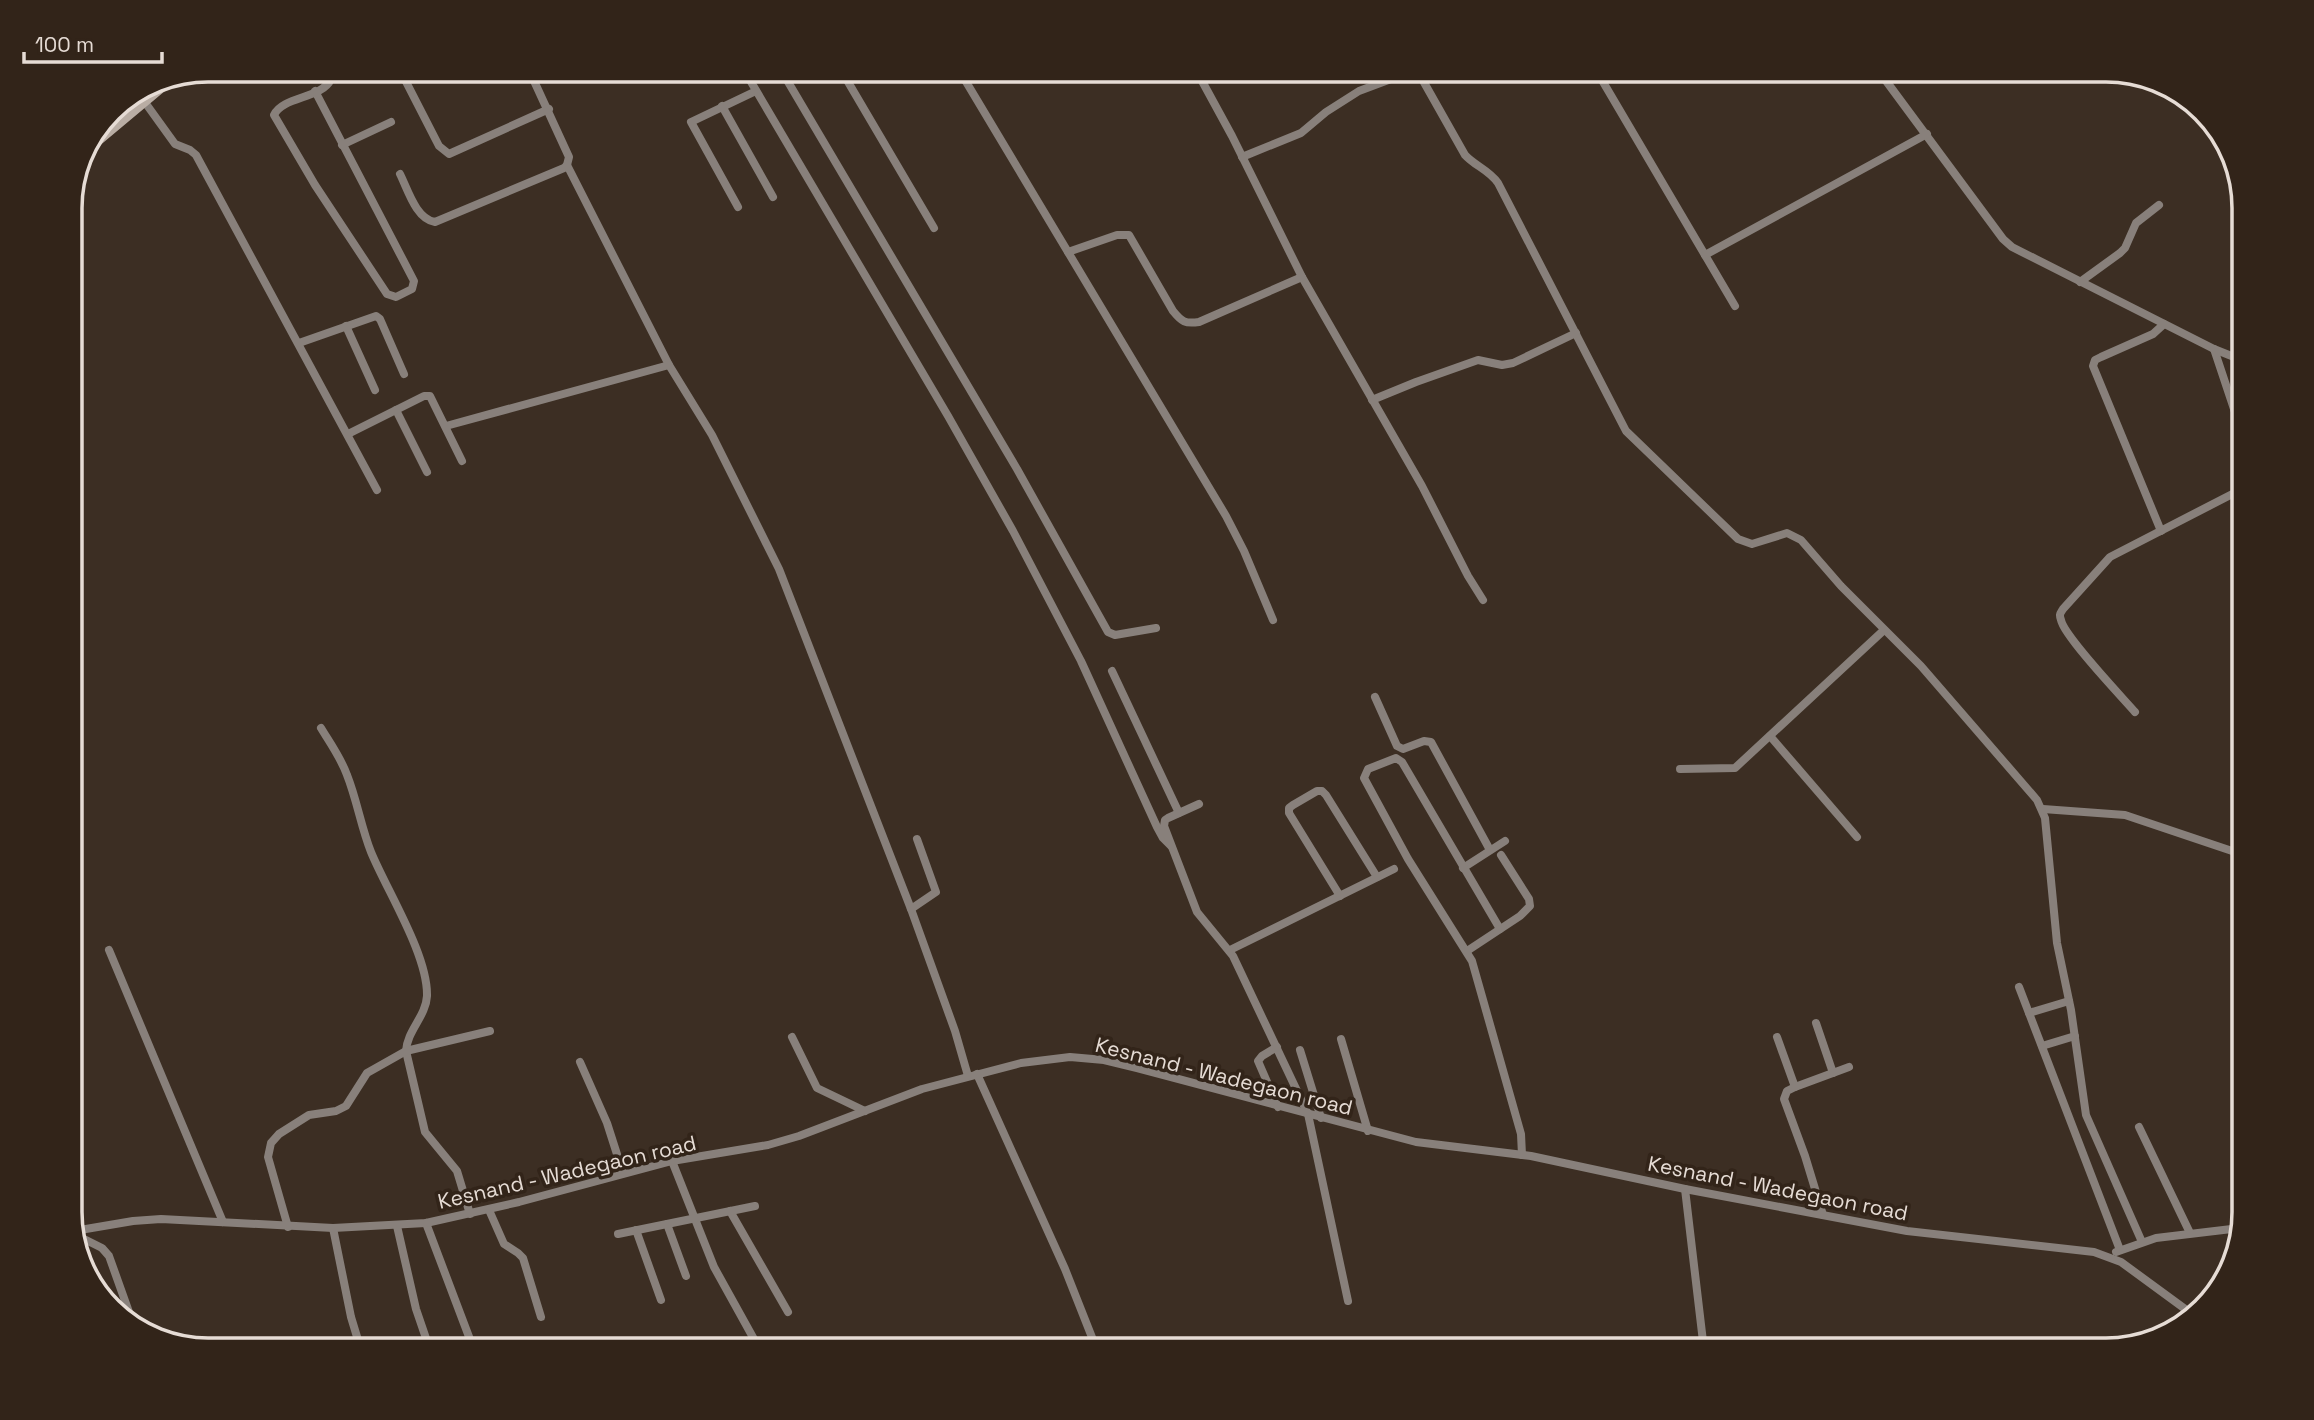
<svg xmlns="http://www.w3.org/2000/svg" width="2314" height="1420" viewBox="0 0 2314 1420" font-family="'Space Grotesk',sans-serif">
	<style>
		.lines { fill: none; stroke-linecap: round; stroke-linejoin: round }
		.street { stroke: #88807b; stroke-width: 8 }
		.secondary { stroke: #b9ada4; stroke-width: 10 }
		.labels { text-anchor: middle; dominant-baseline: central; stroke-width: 7; stroke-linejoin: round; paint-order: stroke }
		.street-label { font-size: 21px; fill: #e6dcd5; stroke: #322419 }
		.rim { fill: none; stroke: #e6dcd5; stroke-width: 3.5 }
	</style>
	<rect width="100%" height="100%" fill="#3c2e23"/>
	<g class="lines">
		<g class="street">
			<polyline points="400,70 439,146 449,154 549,109"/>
			<polyline points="744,70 948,416 1013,531 1081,661 1157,827 1163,838 1171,846"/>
			<polyline points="781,70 1017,469 1108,632 1115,635 1156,628"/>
			<polyline points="841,70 934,228"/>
			<polyline points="959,70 1226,516 1244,551 1273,620"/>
			<polyline points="1196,70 1232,136 1302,277 1422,486 1468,576 1483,600"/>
			<path d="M 1417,70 L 1465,155 C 1475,166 1489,170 1498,183 L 1626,431 L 1738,539 L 1752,544 L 1787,533 L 1801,540 L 1841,586 L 1921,666 L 2037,800 L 2045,818 L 2057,943 L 2071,1010 L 2086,1115 L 2142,1242"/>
			<polyline points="1596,70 1735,306"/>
			<polyline points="1878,70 2003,239 2012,247 2214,349 2244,361"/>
			<path d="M 315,91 L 414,281 L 412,289 L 396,297 L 387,294 L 315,185 L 274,115 C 283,96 322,99 331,79 L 327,70"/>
			<polyline points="144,101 175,144 190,150 196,155 377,490"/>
			<polyline points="722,106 773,197"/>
			<polyline points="342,145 391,122"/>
			<polyline points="1242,157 1301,133 1326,112 1359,91 1415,70"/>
			<polyline points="567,165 669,365 712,435 779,569 911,909 955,1031 968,1076"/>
			<path d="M 400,174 C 408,190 416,219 435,222 L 564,168 L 567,165 L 569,157 L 529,70"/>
			<polyline points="738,207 691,122 756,91"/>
			<path d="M 1068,252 L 1117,235 L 1129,235 L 1173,311 C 1182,322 1185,324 1199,322 L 1302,277"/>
			<polyline points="1705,255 1927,134"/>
			<polyline points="2080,282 2120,253 2125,248 2136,223 2159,205"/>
			<polyline points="346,326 375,390"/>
			<polyline points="299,343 376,316 380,319 404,374"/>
			<polyline points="2214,349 2244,439"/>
			<polyline points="1372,400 1416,382 1478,360 1502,365 1513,363 1576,333"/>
			<polyline points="396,410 427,472"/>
			<polyline points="446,426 669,365"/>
			<polyline points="348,434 424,396 430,396 462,461"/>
			<polyline points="2161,531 2093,366 2095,360 2101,357 2153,334 2164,324"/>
			<polyline points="1112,671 1179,813"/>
			<polyline points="1375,697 1397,746 1403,749 1424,741 1431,742 1490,850"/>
			<path d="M 2135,712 C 2121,696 2064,636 2061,620 C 2059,614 2060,614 2063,609 L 2110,557 L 2244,488"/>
			<path d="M 321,728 C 330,743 341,758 347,775 C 357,800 361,827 371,852 C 387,891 428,955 427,996 C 426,1016 407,1031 406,1051 L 425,1132 L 457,1171 L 470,1214"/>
			<polyline points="1770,736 1857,837"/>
			<polyline points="1680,769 1735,768 1884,630"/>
			<polyline points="1199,804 1168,818 1165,820 1164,826 1197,912 1233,956 1308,1114 1348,1301"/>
			<polyline points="2043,809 2125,815 2244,855"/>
			<polyline points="1463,868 1505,841"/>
			<polyline points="1340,896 1289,813 1289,808 1293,805 1317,791 1322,791 1326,795 1377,877"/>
			<polyline points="911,909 936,892 917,839"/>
			<polyline points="1500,929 1402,762 1396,758 1368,769 1364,778 1408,859 1472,961 1521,1134 1522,1155"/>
			<polyline points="109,950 223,1222"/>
			<polyline points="1230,950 1394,869"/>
			<polyline points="1467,951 1520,916 1530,906 1529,899 1501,855"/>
			<polyline points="2019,987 2120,1250"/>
			<polyline points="2029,1013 2069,1001"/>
			<polyline points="1816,1023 1833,1073"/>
			<polyline points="792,1037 817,1088 865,1111"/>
			<polyline points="1777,1037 1795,1087"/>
			<polyline points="1341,1039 1368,1131"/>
			<polyline points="2042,1046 2075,1036"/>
			<polyline points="1277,1047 1262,1056 1258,1061 1278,1107"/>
			<polyline points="1300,1050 1321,1118"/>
			<polyline points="580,1062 607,1123 623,1173"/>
			<polyline points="977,1074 1065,1269 1097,1350"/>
			<polyline points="2139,1127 2190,1233"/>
			<polyline points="672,1161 714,1267 760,1350"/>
			<polyline points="1685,1189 1704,1350"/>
			<polyline points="489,1210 504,1244 518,1253 523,1258 541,1317"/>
			<polyline points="730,1211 788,1312"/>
			<polyline points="1823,1215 1805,1156 1784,1099 1787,1091 1795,1087 1849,1067"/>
			<polyline points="426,1223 474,1350"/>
			<polyline points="667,1224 686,1276"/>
			<polyline points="397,1226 416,1309 430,1350"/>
			<polyline points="288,1227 268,1157 271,1143 279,1134 309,1115 336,1111 346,1106 367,1073 406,1051 490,1031"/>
			<polyline points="333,1228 351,1317 361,1350"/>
			<polyline points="636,1230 661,1300"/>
			<polyline points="74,1231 133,1221 161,1219 333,1228 426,1223 519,1202 672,1161 768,1145 799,1136 922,1089 1021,1063 1070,1057 1104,1060 1137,1068 1416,1142 1531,1156 1685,1189 1907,1231 2094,1252 2121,1262 2192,1314"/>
			<polyline points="74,1234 102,1248 109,1256 134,1326"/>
			<polyline points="618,1234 755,1206"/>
			<polyline points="2116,1252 2156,1238 2240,1228"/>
			<polyline points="1287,1350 1298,1342"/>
		</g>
		<polyline class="secondary" points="82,154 174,77"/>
	</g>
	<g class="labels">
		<g class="street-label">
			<text transform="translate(1224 1076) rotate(14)">Kesnand - Wadegaon road</text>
			<text transform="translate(567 1172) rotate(-13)">Kesnand - Wadegaon road</text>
			<text transform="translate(1778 1188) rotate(11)">Kesnand - Wadegaon road</text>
		</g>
	</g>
	<path d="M0 0H2314V1420H0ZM208 82H2106A126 126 0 0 1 2232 208V1212A126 126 0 0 1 2106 1338H208A126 126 0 0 1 82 1212V208A126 126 0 0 1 208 82Z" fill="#322419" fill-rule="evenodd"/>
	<path class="rim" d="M208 82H2106A126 126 0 0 1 2232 208V1212A126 126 0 0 1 2106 1338H208A126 126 0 0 1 82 1212V208A126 126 0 0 1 208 82Z"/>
	<path d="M24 52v10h138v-10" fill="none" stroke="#e6dcd5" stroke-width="3.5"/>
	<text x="35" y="52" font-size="21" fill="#e6dcd5" stroke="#322419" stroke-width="5" paint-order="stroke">100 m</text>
</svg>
